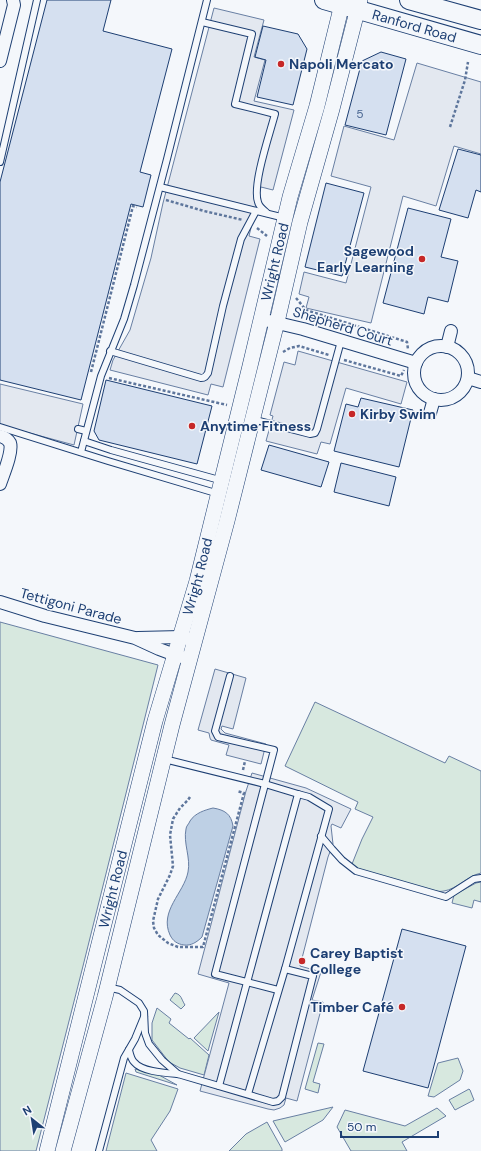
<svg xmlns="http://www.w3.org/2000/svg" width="481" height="1151" viewBox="0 0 481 1151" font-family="'DM Sans',sans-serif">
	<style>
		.green { fill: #d7e8df; stroke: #687fa3 }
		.parking { fill: #e3e8f0; stroke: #687fa3 }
		.water { fill: #bed0e5; stroke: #687fa3 }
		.building { fill: #d5e0f0; stroke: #1d3f73 }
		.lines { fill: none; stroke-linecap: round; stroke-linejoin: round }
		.service-casing { stroke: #1d3f73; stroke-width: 8 }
		.minor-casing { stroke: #1d3f73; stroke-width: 14 }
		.tertiary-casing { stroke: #1d3f73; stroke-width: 16 }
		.primary-casing { stroke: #1d3f73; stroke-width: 20 }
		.path { stroke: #5e769c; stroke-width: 2.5; stroke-dasharray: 3 2; stroke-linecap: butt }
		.service { stroke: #f4f7fb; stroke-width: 6 }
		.minor { stroke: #f4f7fb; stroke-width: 12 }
		.tertiary { stroke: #f4f7fb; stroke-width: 15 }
		.primary { stroke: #f4f7fb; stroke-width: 18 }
		.poi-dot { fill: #c62828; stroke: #f4f7fb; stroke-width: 1.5 }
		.labels { text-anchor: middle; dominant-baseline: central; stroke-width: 3; stroke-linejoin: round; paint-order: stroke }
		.number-label { font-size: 12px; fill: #4b6792 }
		.street-label { font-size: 14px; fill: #1d3f73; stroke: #f4f7fb }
		.poi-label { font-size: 14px; font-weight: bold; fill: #1d3f73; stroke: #f4f7fb; text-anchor: start }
	</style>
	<rect width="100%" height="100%" fill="#f4f7fb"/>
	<g class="green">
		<polygon points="0,622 158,665 83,966 36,1151 0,1151"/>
		<path d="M 315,702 L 445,763 L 449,756 L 481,771 L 481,873 C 467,876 457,889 444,891 C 440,892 436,891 431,890 L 365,872 L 357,868 L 352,864 L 362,839 L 373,817 L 355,809 L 358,802 L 285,766 Z"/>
		<polygon points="481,882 481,902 474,900 472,908 452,903 454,895 476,883"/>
		<path d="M 175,993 C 182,995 181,999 185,1005 L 181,1009 L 170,1000 Z"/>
		<polygon points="157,1008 171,1019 169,1023 189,1039 190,1038 209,1055 204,1075 180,1068 169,1062 152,1040 152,1023"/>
		<polygon points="219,1012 208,1051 194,1038"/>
		<polygon points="318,1043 324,1044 313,1082 320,1084 318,1093 305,1089"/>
		<polygon points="458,1058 463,1071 460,1080 434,1097 428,1096 438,1063"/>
		<polygon points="135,1069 159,1075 177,1085 136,1072"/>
		<polygon points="126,1073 178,1089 170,1111 151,1140 157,1151 106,1151"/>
		<polygon points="469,1089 470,1090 474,1100 455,1110 449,1100"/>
		<polygon points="333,1107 323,1120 285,1142 273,1121"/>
		<polygon points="437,1108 446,1116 402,1142 407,1151 351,1151 337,1127 345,1110 405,1126"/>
		<polygon points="267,1122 282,1149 282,1151 229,1151 246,1134"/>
	</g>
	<g class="parking">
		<polygon points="214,8 264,20 254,57 265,60 254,101 294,110 273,190 261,187 249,236 260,239 223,387 211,384 208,395 110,370 113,360 130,330 151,258 163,203"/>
		<polygon points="417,63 481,82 481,154 454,146 436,206 403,196 371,323 306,308 309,297 299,294 304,272 346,283 371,187 331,176 344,126 394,140"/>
		<polygon points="298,351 407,382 401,404 346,388 330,444 321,442 317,454 266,441 273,416 270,415 284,362 295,365"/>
		<polygon points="0,384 83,404 74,445 0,425"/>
		<polygon points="215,669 246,678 233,729 222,726 221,729 225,733 266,744 261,764 226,755 229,745 211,740 210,738 209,733 198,730"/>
		<polygon points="252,773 306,788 351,809 341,828 332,824 331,826 333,844 328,857 300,966 321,972 312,1000 323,1002 297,1101 286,1098 284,1105 280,1108 274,1110 268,1109 200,1091 229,983 198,974 246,791"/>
	</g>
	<path class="water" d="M 213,808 C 225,810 231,814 233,826 L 202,937 C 197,942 191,946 184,945 C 177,944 173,941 170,935 C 159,911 184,893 188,872 C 191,858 183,843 186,829 C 186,826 189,824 190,821 C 195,813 205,810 213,808 Z"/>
	<g class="building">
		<polygon points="47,0 111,0 103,31 172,49 140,172 151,175 143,207 131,204 81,400 0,380 0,182"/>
		<polygon points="263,26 298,34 307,49 293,105 257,97 266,60 255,57"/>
		<polygon points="381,52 406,59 386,135 345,125 362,61"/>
		<polygon points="458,149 481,155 481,192 476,190 468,218 439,210"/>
		<polygon points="326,183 364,193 342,276 305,267"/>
		<polygon points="408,208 451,219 441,257 458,261 448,302 428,297 424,314 383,303"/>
		<polygon points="106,380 212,406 197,464 99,440 94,431"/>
		<polygon points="361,398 413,410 399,467 334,451 346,404 358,407"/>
		<polygon points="269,445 329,462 321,487 261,470"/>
		<polygon points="341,463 396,477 389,506 334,492"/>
		<polygon points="402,929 466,946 428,1088 363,1071"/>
	</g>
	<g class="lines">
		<defs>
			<g id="service">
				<path d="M 202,22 L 252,34 L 235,104 L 275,114 C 270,133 252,185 258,202 C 259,207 264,210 267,213"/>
				<polyline points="0,162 37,0"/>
				<polyline points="160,187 285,218"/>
				<path d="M 110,351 L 201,378 C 205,378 206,376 208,373 L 223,306 L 241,239 L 256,211"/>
				<polyline points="252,419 310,434 315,433 317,429 341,341"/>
				<polyline points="0,427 108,461 219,494"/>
				<polyline points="78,429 86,431"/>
				<polyline points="84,441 111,450 223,481"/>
				<polyline points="81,452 101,376 124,319 134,285 167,159 207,0"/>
				<polyline points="230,676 215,731 218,737 274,750 215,974 278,990"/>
				<polyline points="321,836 332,849 342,860 356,871 446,897 474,879 481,878"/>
				<polyline points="107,987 120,990 139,1003 144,1011 145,1033 149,1044 162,1060 178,1074"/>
				<path d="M 129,1050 C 130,1054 131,1059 134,1062 C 142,1072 166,1073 178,1074 L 273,1102 L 278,1101 L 282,1097 L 313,976 L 285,969 L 329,809 L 309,797 L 298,794 L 265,784 L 164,759"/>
				<polyline points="219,1086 298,794"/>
				<polyline points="248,1094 285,969"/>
				<polyline points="99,1151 124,1058 135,1039 144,1017"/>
			</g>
			<g id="minor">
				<polyline points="0,61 14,5 13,0"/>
				<polyline points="269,321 303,329 416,363"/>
				<circle cx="441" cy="373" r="27"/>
				<polyline points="447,347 451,331"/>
				<polyline points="468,378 481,382"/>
				<polyline points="430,413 434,399"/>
				<path d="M 0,436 C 4,437 8,439 10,443 C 13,452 3,475 0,484"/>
				<polyline points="0,602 45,616 135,638 159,649 175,655 182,657"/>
				<polyline points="138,638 181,637 188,639"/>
			</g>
			<g id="tertiary">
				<path id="s1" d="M 47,1151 L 155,721 L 197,581 L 250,366 L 290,197 L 317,106 L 343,0"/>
				<polyline points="63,1151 105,997 172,725 227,521 277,322 300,222 332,109 360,0"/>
			</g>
			<g id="primary">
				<path id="s2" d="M 324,0 L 481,45"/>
				<polyline points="409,0 481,20"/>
			</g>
		</defs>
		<use href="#service" class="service-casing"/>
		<use href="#minor" class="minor-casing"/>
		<use href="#tertiary" class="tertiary-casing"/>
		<use href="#primary" class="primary-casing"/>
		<g class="path">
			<polyline points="450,127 465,80 468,62"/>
			<polyline points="166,200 204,211 243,220"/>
			<polyline points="257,228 267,236"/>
			<polyline points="296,298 306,310 407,342 408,349"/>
			<polyline points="283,352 290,348 299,346 329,355"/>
			<polyline points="344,360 401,376 404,370"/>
			<polyline points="91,372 133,206 137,207"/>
			<polyline points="109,378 227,405"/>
			<polyline points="243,770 245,761"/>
			<polyline points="190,797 188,800 180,808 173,819 170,835 173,866 170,875 158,899 153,921 154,928 158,935 168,943 178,947 203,947 244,793 237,791"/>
		</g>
		<use href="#service" class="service"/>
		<use href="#minor" class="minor"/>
		<use href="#tertiary" class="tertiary"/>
		<use href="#primary" class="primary"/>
	</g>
	<g class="poi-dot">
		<circle cx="281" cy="64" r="4"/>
		<circle cx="422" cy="259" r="4"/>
		<circle cx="352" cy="414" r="4"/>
		<circle cx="192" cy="426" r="4"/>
		<circle cx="302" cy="961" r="4"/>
		<circle cx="402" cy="1007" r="4"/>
	</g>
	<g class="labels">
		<g class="number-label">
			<text x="360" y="114">5</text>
		</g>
		<g class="street-label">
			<text stroke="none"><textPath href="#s2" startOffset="94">Ranford Road</textPath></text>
			<text stroke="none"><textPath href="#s1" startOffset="918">Wright Road</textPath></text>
			<text transform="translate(343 326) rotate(17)">Shepherd Court</text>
			<text stroke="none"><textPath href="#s1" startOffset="594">Wright Road</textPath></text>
			<text transform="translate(71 606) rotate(15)">Tettigoni Parade</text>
			<text stroke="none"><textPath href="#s1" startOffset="270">Wright Road</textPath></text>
		</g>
		<g class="poi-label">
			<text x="289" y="64">Napoli Mercato</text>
			<text x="414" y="251" text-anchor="end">Sagewood<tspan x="414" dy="16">Early Learning</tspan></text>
			<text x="360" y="414">Kirby Swim</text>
			<text x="200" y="426">Anytime Fitness</text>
			<text x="310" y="953">Carey Baptist<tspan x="310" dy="16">College</tspan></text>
			<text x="394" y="1007" text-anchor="end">Timber Café</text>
		</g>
	</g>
	<g transform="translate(32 1119) rotate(330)" stroke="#f4f7fb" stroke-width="3" paint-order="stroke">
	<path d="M0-3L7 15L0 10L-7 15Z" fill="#1d3f73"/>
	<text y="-6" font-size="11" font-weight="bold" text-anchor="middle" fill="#1d3f73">N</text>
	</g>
	<path d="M341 1131v6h97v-6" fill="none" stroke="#1d3f73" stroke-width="2"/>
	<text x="347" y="1131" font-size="12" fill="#1d3f73" stroke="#f4f7fb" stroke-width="3" paint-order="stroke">50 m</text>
</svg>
